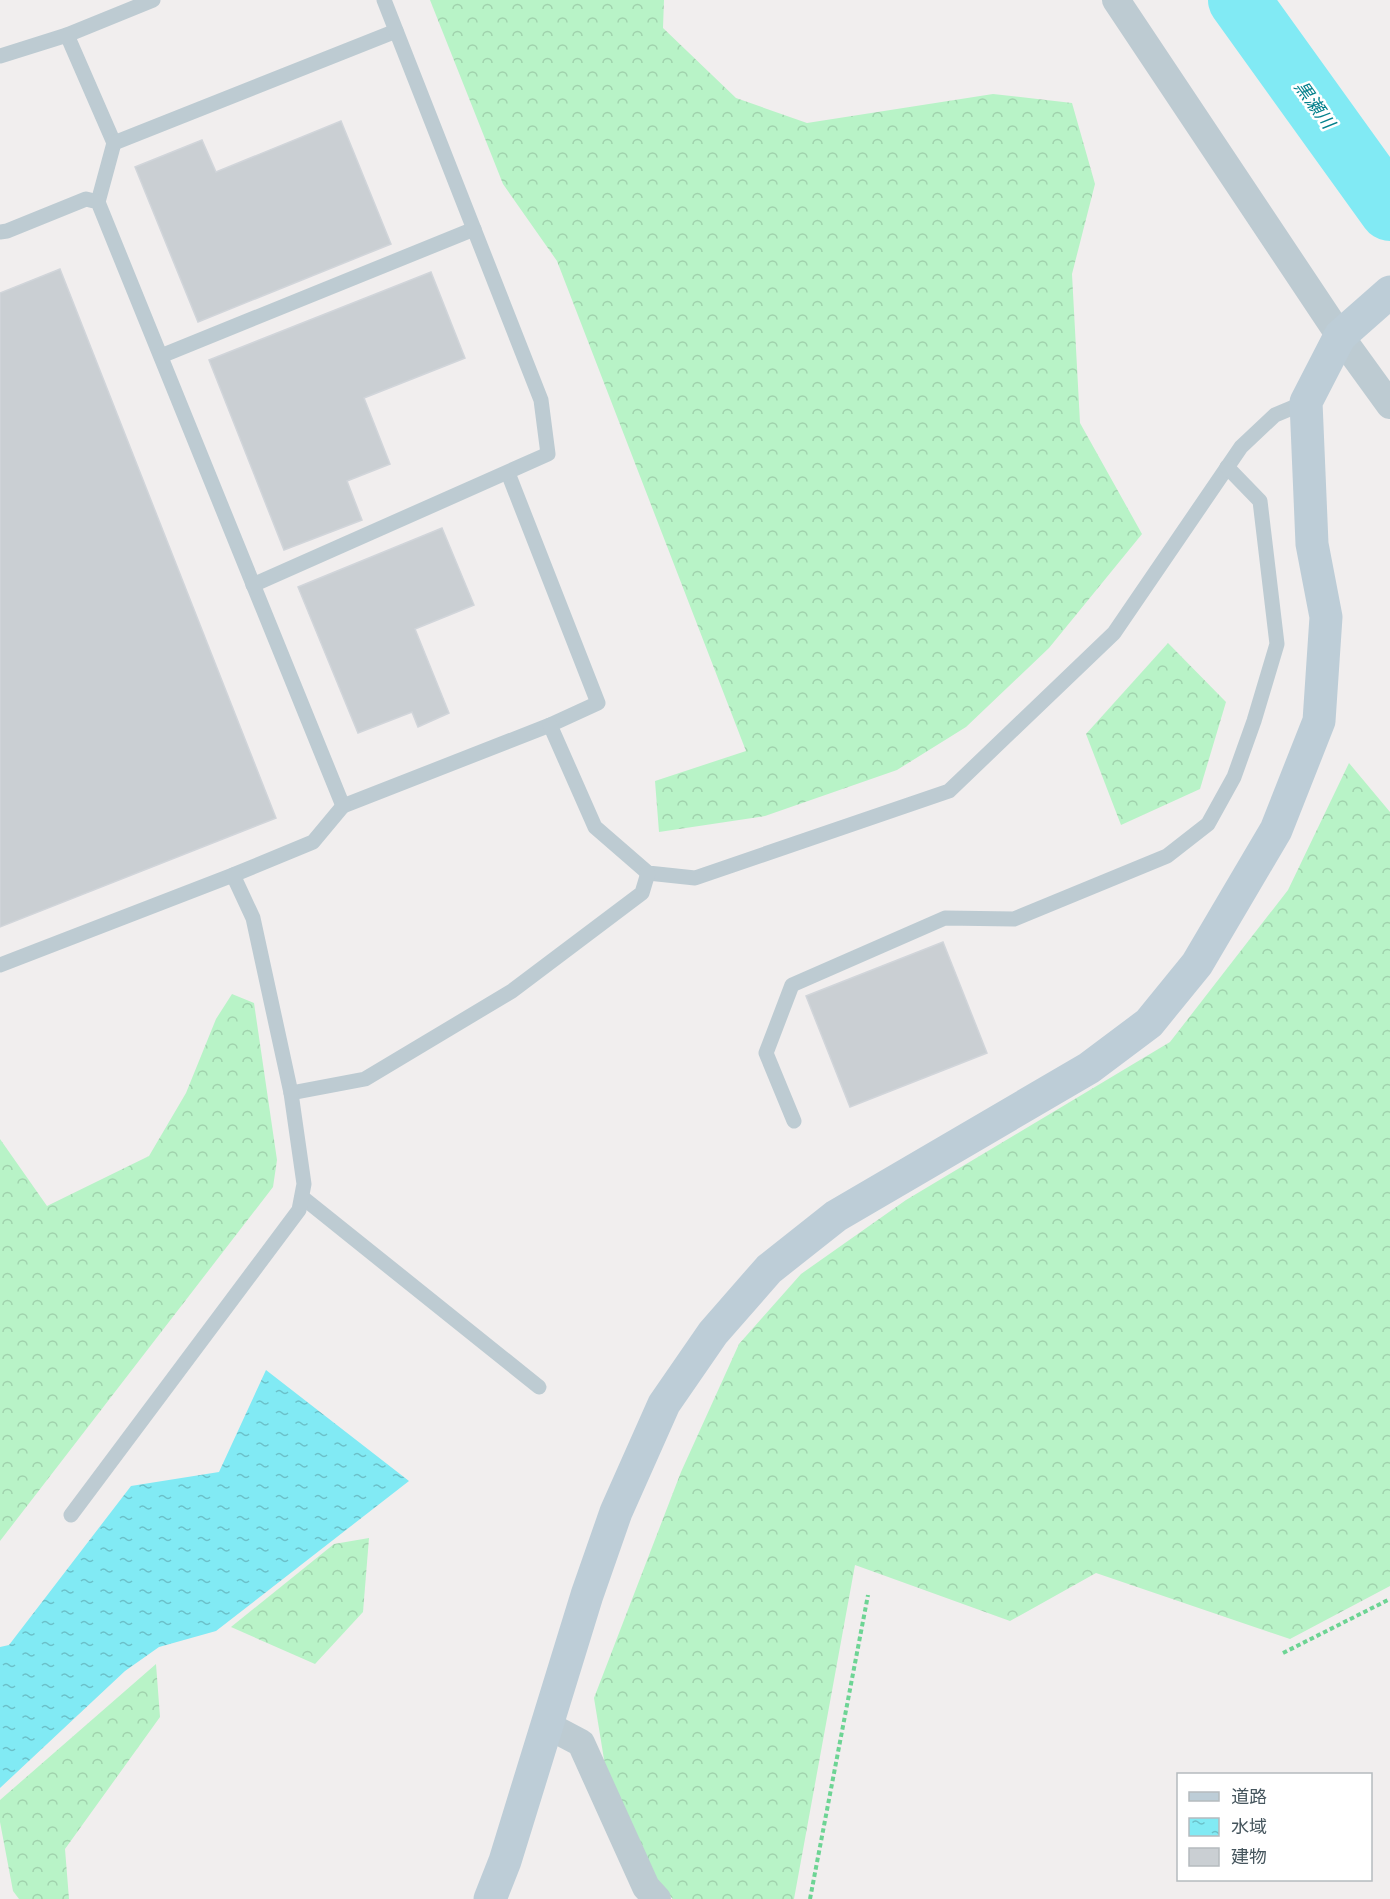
<svg xmlns="http://www.w3.org/2000/svg" width="1390" height="1899" viewBox="0 0 1390 1899" font-family="'Source Sans 3','Noto Sans JP',sans-serif">
	<style>
		.forest { fill: url(#forest-crowns) }
		.water { fill: url(#water-ripples) }
		.lines { fill: none; stroke-linecap: round; stroke-linejoin: round }
		.river { stroke: #81eaf4; stroke-width: 62 }
		.building { fill: #cacfd3; stroke: #d1d5da; stroke-width: 1.5 }
		.path { stroke: #6dd494; stroke-width: 4; stroke-dasharray: 4.5 3; stroke-linecap: butt }
		.lane { stroke: #bdcbd2; stroke-width: 15 }
		.street { stroke: #bdcbd2; stroke-width: 28 }
		.secondary { stroke: #bdcdd7; stroke-width: 33 }
		.labels { text-anchor: middle; dominant-baseline: central; stroke-width: 5; stroke-linejoin: round; paint-order: stroke }
		.water-label { font-size: 18px; font-style: italic; fill: #04818c; stroke: #fff }
	</style>
	<defs>
		<pattern id="forest-crowns" width="20" height="18" patternUnits="userSpaceOnUse" patternTransform="scale(1.5)"><rect width="20" height="18" fill="#b8f3c7"/><path d="M2 6a3 3 0 1 1 6 0M12 15a3 3 0 1 1 6 0" fill="none" stroke="#a0d2ad"/></pattern>
		<pattern id="water-ripples" width="26" height="14" patternUnits="userSpaceOnUse" patternTransform="scale(1.5)"><rect width="26" height="14" fill="#81eaf4"/><path d="M2 4q2-2 4 0t4 0M15 11q2-2 4 0t4 0" fill="none" stroke="#6bc0c9"/></pattern>
	</defs>
	<rect width="100%" height="100%" fill="#f1eeee"/>
	<g class="forest">
		<polygon points="430,0 664,0 663,28 736,98 807,123 993,94 1072,103 1095,184 1072,274 1080,423 1142,534 1049,648 966,727 897,770 765,816 659,832 655,781 746,751 557,261 503,184"/>
		<polygon points="1168,643 1226,702 1200,789 1121,825 1086,734"/>
		<polygon points="1349,763 1390,812 1390,1586 1290,1639 1096,1573 1010,1621 855,1565 794,1899 673,1899 646,1873 609,1790 594,1698 681,1472 739,1344 801,1274 906,1200 1170,1042 1288,890"/>
		<polygon points="232,994 254,1003 277,1160 273,1187 0,1541 0,1139 47,1206 149,1156 186,1093 216,1019"/>
		<polygon points="369,1538 363,1612 315,1664 231,1627 334,1544"/>
		<polygon points="156,1664 160,1717 65,1849 69,1899 19,1899 13,1891 0,1822 0,1800"/>
	</g>
	<polygon class="water" points="266,1370 409,1481 216,1631 159,1647 125,1671 0,1788 0,1647 9,1645 131,1486 219,1472"/>
	<g class="lines">
		<polyline class="river" points="1239,0 1390,210"/>
	</g>
	<g class="building">
		<polygon points="341,121 391,244 198,322 135,167 202,140 216,172"/>
		<polygon points="60,269 276,818 0,927 0,293"/>
		<polygon points="431,272 465,358 364,398 390,464 347,481 362,520 284,550 209,360"/>
		<polygon points="442,528 474,605 415,629 449,713 418,727 412,712 358,733 298,587"/>
		<polygon points="943,942 987,1053 850,1107 806,996"/>
	</g>
	<g class="lines">
		<g class="path">
			<polyline points="1283,1653 1390,1599"/>
			<polyline points="810,1899 868,1595"/>
		</g>
		<g class="lane">
			<polyline points="67,35 114,143 98,202"/>
			<polyline points="0,56 67,35 153,0"/>
			<polyline points="114,143 396,31"/>
			<polyline points="0,232 7,231 86,199 98,202 343,806 550,725 598,703 508,473"/>
			<polyline points="161,356 474,229"/>
			<polyline points="253,585 548,454 541,400 384,0"/>
			<polyline points="550,725 595,827 648,873 695,878 949,791 1114,633 1241,447 1275,415 1306,402"/>
			<polyline points="0,965 233,875 313,842 343,806"/>
			<polyline points="291,1093 365,1079 512,991 642,893 648,873"/>
			<polyline points="794,1121 766,1053 792,985 945,918 1014,919 1167,856 1208,824 1234,777 1254,721 1277,644 1260,501 1227,467"/>
			<polyline points="302,1197 539,1387"/>
			<polyline points="71,1515 299,1210 304,1184 291,1093 253,918 233,875"/>
		</g>
		<g class="street">
			<polyline points="1116,0 1340,336 1390,405"/>
			<polyline points="547,1725 581,1743 646,1887 657,1899"/>
		</g>
		<polyline class="secondary" points="490,1899 505,1861 587,1595 616,1512 664,1404 713,1333 769,1269 836,1216 1089,1068 1149,1023 1197,964 1276,830 1319,721 1326,617 1312,544 1306,402 1340,336 1390,292"/>
	</g>
	<g class="labels">
		<g class="water-label">
			<text transform="translate(1314 105) rotate(54)">黒瀬川</text>
		</g>
	</g>
	<rect x="1177" y="1773" width="195" height="108" fill="#ffffff" stroke="#b5bbbe" stroke-width="1.5"/>
	<rect x="1189" y="1792" width="30" height="9" fill="#bdcdd7" stroke="#b5bbbe" stroke-width="1.5"/>
	<text x="1231" y="1803" font-size="18" fill="#45555d">道路</text>
	<rect x="1189" y="1818" width="30" height="18" fill="url(#water-ripples)" stroke="#b5bbbe" stroke-width="1.5"/>
	<text x="1231" y="1833" font-size="18" fill="#45555d">水域</text>
	<rect x="1189" y="1848" width="30" height="18" fill="#cacfd3" stroke="#b5bbbe" stroke-width="1.5"/>
	<text x="1231" y="1863" font-size="18" fill="#45555d">建物</text>
</svg>
